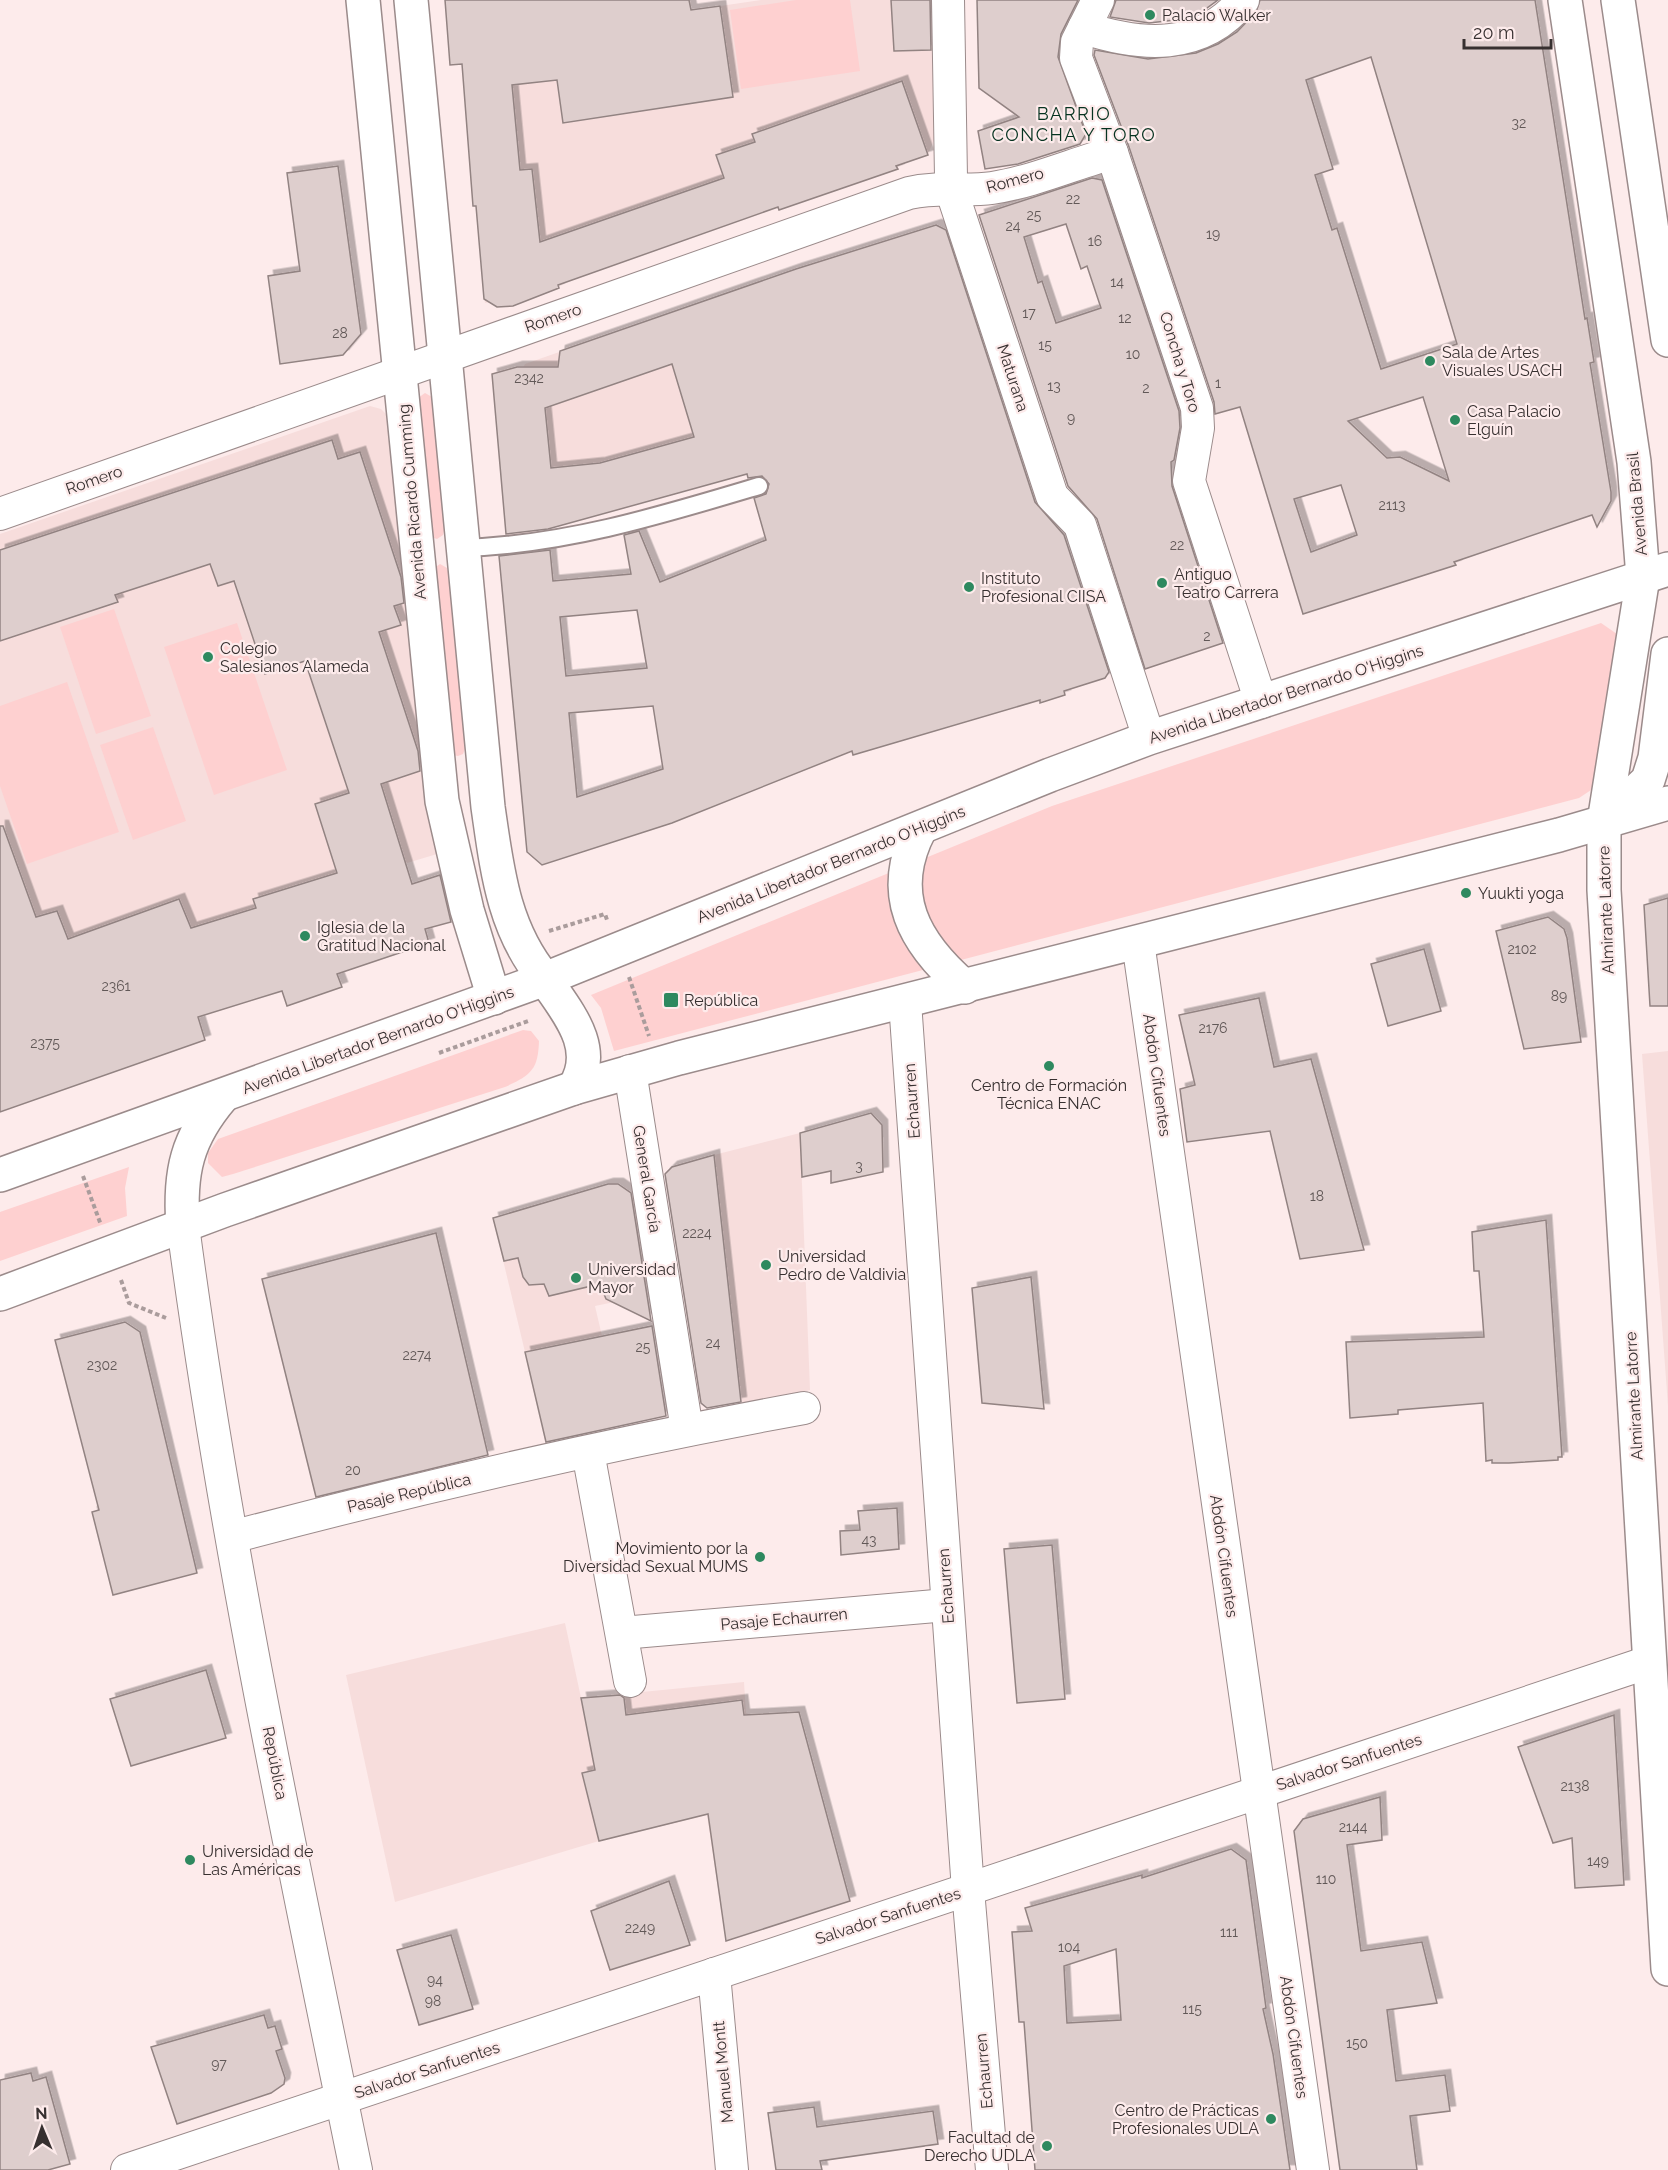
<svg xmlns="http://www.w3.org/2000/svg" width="1668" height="2170" viewBox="0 0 1668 2170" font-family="Raleway,sans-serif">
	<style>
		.built { fill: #f7dddc }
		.green { fill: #fed0d0 }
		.building { fill: #dececd; stroke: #928382; stroke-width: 1.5; fill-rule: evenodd; filter: url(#shadow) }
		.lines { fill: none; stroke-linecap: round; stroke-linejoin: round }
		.service-casing { stroke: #9b8b8b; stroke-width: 20 }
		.minor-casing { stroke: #9b8b8b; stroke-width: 34 }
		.secondary-casing { stroke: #9b8b8b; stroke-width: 36 }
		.primary-casing { stroke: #9b8b8b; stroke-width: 36 }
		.path { stroke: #aa9c9c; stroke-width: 4; stroke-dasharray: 4.5 3; stroke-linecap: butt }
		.service { stroke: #fff; stroke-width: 16 }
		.minor { stroke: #fff; stroke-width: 32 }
		.secondary { stroke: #fff; stroke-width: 33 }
		.primary { stroke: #fff; stroke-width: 33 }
		.poi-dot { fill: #2e895f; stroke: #fdebeb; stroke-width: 2 }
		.labels { text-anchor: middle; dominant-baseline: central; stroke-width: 4.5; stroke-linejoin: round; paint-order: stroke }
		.number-label { font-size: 14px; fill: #615857 }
		.poi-label { font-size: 16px; fill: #373030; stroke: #fdebeb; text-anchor: start }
		.street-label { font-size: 16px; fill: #373030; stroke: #fdebeb }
		.neighbourhood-label { font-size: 18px; letter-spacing: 1.5px; fill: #063320; stroke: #fdebeb }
	</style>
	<defs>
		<filter id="shadow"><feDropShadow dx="5.5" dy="-5.5" stdDeviation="0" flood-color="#0004"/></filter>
	</defs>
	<rect width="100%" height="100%" fill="#fdebeb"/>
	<g class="built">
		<polygon points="761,0 932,0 934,140 928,154 897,165 898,169 779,210 778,207 558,285 559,288 513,306 497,307 490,302 485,303 476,206 473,206 470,175 473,174 462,64 450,65 449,46"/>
		<polygon points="713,298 747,474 506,539 492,373 523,368 525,364"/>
		<polygon points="370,406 381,409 388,416 437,854 311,892 307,882 253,899 256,908 191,928 67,939 56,911 36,917 0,957 0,534"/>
		<polygon points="1668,1051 1668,1406 1642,1054"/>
		<polygon points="800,1133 810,1390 742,1407 714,1155"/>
		<polygon points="608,1184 625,1187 633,1198 648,1295 595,1306 602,1336 525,1352 493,1218"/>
		<polygon points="565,1623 581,1698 744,1682 746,1713 751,1715 850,1901 726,1941 707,1815 599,1841 395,1902 346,1675"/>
	</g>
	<g class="green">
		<polygon points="796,0 850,0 860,71 741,89 730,10"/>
		<polygon points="425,393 432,397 434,405 445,527 443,535 437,539 431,537 418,398"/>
		<polygon points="440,564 447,568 449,576 466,746 463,754 458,756 453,755 433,569"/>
		<polygon points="114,609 151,716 96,734 60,627"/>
		<polygon points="237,623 287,770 214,795 164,647"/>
		<polygon points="1601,623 1617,634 1594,788 1579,798 614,1051 601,1008 591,995 1052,806"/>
		<polygon points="67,682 119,832 27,864 0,786 0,706"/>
		<polygon points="153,727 186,821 133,840 100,745"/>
		<path d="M 523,1030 L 531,1031 L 539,1041 C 538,1070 531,1075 505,1087 L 233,1174 L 222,1177 L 208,1163 L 208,1153 L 218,1139 Z"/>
		<polygon points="129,1167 125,1188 127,1216 0,1261 0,1212"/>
	</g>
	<g class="building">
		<polygon points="445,0 689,0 691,10 720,6 733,97 563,123 557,80 512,85 520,170 532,169 540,242 724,178 716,155 755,142 752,134 902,81 928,155 896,166 898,169 779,210 778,207 558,285 559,288 513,306 497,307 484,299 476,206 473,206 462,64 450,65"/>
		<polygon points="891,0 930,0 931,50 894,51"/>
		<polygon points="977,0 1078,0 1061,34 1058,57 1086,134 1080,144 1018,164 985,169 978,131 1019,117 979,88"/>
		<polygon points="1116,0 1218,0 1200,13 1184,19 1149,23 1110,17"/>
		<path d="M 1260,0 L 1535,0 L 1585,319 L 1587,318 L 1594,362 L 1590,363 L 1611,492 L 1611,501 L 1597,527 L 1592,515 L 1454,562 L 1456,565 L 1303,614 L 1240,407 L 1215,414 L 1214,402 L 1129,147 L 1094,55 L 1095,50 L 1148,59 L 1196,53 L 1218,44 L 1237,32 L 1256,12 ZM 1371,57 L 1457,344 L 1381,369 L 1337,228 L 1332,230 L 1315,175 L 1333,169 L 1306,80 ZM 1423,397 L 1449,481 L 1400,457 L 1387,458 L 1348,421 ZM 1341,485 L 1357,535 L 1311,552 L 1294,499 Z"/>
		<polygon points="338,166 361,334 343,355 280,364 268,276 300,271 287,173"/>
		<path d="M 1092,178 L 1102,180 L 1179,411 L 1180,428 L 1174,460 L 1171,462 L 1172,486 L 1223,643 L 1145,669 L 1097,519 L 1068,486 L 979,215 ZM 1066,224 L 1081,269 L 1087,266 L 1101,308 L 1056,323 L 1042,281 L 1038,283 L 1024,237 Z"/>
		<path d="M 936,225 L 946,230 L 1035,502 L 1064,535 L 1109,672 L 1105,678 L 1064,691 L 1065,695 L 1040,703 L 1040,700 L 853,755 L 852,751 L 672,823 L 542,865 L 527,852 L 499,556 L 550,550 L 553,581 L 631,574 L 624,535 L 639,531 L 660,582 L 766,540 L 754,498 L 766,494 L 769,484 L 762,476 L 748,478 L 747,474 L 548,529 L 506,534 L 492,374 L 517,367 L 558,367 L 560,351 L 796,269 ZM 672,364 L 694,437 L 600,463 L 551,468 L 545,408 ZM 637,610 L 647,668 L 566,676 L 560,617 ZM 653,706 L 663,769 L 577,797 L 569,713 Z"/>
		<polygon points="332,440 338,459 360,452 401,577 404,603 394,606 401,625 379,632 418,751 420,771 381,784 412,884 440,875 451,922 425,929 429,943 337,974 342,987 287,1006 282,991 198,1017 205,1040 0,1112 0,826 3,826 36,917 57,911 68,939 179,899 191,928 256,908 253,899 337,873 315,804 349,793 305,661 265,674 234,581 218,586 210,564 115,595 118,602 0,641 0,550"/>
		<polygon points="1668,898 1668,1006 1650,1006 1644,905"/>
		<polygon points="1548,917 1564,929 1567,938 1581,1042 1524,1049 1496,931"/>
		<polygon points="1424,949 1441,1011 1388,1026 1371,964"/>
		<polygon points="1259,998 1274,1067 1311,1059 1364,1250 1300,1259 1270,1131 1187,1142 1180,1089 1195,1085 1179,1015"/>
		<polygon points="871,1113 882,1125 883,1172 831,1183 831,1171 802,1177 800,1133"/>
		<polygon points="714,1155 741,1402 707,1408 701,1403 665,1174 672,1167"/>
		<polygon points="608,1184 618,1184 631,1193 651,1321 606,1299 600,1284 549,1296 544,1284 529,1285 523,1277 518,1258 504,1261 493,1218"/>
		<polygon points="1546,1220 1562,1457 1558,1457 1558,1460 1509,1463 1492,1463 1492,1460 1486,1461 1483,1403 1398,1410 1398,1414 1350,1418 1346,1342 1484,1337 1479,1271 1474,1271 1472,1232"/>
		<polygon points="436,1233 488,1455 316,1497 262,1279"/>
		<polygon points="1031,1277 1044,1409 982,1403 972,1288"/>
		<polygon points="125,1322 140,1332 197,1573 113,1595 92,1512 99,1510 55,1340"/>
		<polygon points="652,1326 666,1416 546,1442 525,1352"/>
		<polygon points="897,1508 899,1549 841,1555 840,1531 860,1530 858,1511"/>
		<polygon points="1052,1545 1065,1699 1017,1703 1004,1549"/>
		<polygon points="206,1670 226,1738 131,1766 110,1699"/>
		<polygon points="620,1695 624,1698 626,1715 742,1700 744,1715 799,1712 850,1901 726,1941 708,1814 599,1841 582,1773 595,1770 581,1698"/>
		<polygon points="1614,1715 1624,1885 1575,1888 1572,1838 1553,1843 1518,1747"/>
		<polygon points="1380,1797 1382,1840 1347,1845 1361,1951 1422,1942 1437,2003 1387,2010 1396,2081 1445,2075 1450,2111 1410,2116 1417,2170 1340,2170 1294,1831 1303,1819"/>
		<path d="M 1231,1849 L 1246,1860 L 1266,2008 L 1263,2009 L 1273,2054 L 1290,2170 L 1035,2170 L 1024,2022 L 1019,2022 L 1012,1932 L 1032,1931 L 1025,1908 L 1142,1875 L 1142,1878 ZM 1116,1949 L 1121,2020 L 1067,2023 L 1064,1966 Z"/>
		<polygon points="669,1881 690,1945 610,1970 591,1911"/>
		<polygon points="451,1935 473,2009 419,2025 397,1950"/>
		<polygon points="264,2015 268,2028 275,2026 282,2049 276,2051 285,2078 284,2084 271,2093 177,2124 151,2047"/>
		<polygon points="31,2073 33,2081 46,2077 70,2164 48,2170 0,2170 0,2080"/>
		<polygon points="814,2107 817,2127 933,2111 938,2144 820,2161 822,2170 776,2170 768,2113"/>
	</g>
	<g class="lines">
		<defs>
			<path id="service" d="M 462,548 C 565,545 662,515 759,486"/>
			<g id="minor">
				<polyline points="948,0 951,177 955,201 1052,496 1080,525 1149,738"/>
				<polyline points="1098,0 1077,42 1076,58 1112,153 1197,408 1198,428 1189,481 1261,702"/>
				<path d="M 1084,28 C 1140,46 1201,52 1243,0"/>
				<path d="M 0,514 L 909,193 C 937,186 964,192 992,188 C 1032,182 1073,164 1112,153"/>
				<polyline points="1138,942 1313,2170"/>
				<polyline points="905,1002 968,1890 992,2170"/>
				<polyline points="630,1071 687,1430"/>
				<path d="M 183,1226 C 225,1543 292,1857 356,2170"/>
				<polyline points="588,1452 630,1681"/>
				<path d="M 232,1537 C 420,1487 612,1443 804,1408"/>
				<polyline points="622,1633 947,1605"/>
				<polyline points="714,1974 732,2170"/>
				<polyline points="127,2170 1649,1662"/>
			</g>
			<g id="secondary">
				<polyline points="363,0 442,801 467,910 494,998"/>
				<path d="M 411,0 L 488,807 C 497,869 503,929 545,979"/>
				<polyline points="1565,0 1634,462 1643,577 1604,822 1604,890 1668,1969"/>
				<polyline points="1618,0 1668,340"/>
				<polyline points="1604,822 1648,780 1655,758 1668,654"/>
			</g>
			<g id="primary">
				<path d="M 920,829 C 886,894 914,943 965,987"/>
				<path d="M 545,979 C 567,1012 600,1048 574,1088"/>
				<polyline points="0,1175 545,979 1050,775 1149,738 1668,569"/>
				<path d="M 183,1226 C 179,1172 187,1138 222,1097"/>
				<polyline points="0,1294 225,1210 574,1088 679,1058 1559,835 1668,803"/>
			</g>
		</defs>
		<use href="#service" class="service-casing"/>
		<use href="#minor" class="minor-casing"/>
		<use href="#secondary" class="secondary-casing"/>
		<use href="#primary" class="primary-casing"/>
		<g class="path">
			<polyline points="549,931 605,914 607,920"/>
			<polyline points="629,977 649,1036"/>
			<polyline points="439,1053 528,1021"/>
			<polyline points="83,1176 101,1225"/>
			<polyline points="121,1280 129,1303 166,1318"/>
		</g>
		<use href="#service" class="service"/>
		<use href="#minor" class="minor"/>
		<use href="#secondary" class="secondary"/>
		<use href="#primary" class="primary"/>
	</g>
	<g class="poi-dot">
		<circle cx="1150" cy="15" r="6"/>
		<circle cx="1430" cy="361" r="6"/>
		<circle cx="1455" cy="420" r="6"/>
		<circle cx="1162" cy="583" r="6"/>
		<circle cx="969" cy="587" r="6"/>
		<circle cx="208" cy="657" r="6"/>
		<circle cx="1466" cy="893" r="6"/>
		<circle cx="305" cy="936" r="6"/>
		<rect x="663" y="992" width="16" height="16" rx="3"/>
		<circle cx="1049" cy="1066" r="6"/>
		<circle cx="766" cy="1265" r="6"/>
		<circle cx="576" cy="1278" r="6"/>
		<circle cx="760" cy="1557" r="6"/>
		<circle cx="190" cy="1860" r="6"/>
		<circle cx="1271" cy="2119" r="6"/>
		<circle cx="1047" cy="2146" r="6"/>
	</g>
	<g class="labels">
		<g class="number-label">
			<text x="1519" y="123">32</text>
			<text x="1073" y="199">22</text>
			<text x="1034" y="215">25</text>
			<text x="1013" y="226">24</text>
			<text x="1213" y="234">19</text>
			<text x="1095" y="241">16</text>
			<text x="1117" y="282">14</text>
			<text x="1029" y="313">17</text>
			<text x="1125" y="318">12</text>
			<text x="340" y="333">28</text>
			<text x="1045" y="345">15</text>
			<text x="1133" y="354">10</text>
			<text x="529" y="378">2342</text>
			<text x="1218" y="383">1</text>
			<text x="1054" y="386">13</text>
			<text x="1146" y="388">2</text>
			<text x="1071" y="418">9</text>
			<text x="1392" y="505">2113</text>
			<text x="1177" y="545">22</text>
			<text x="1207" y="636">2</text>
			<text x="1522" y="949">2102</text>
			<text x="116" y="986">2361</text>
			<text x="1559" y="996">89</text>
			<text x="1213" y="1028">2176</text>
			<text x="45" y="1043">2375</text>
			<text x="859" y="1166">3</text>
			<text x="1317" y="1196">18</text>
			<text x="697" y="1233">2224</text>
			<text x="713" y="1343">24</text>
			<text x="643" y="1347">25</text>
			<text x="417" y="1355">2274</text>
			<text x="102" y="1365">2302</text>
			<text x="353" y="1470">20</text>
			<text x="869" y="1540">43</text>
			<text x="1575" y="1786">2138</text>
			<text x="1353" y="1827">2144</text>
			<text x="1598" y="1861">149</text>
			<text x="1326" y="1879">110</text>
			<text x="640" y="1928">2249</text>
			<text x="1229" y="1932">111</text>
			<text x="1069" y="1947">104</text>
			<text x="435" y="1980">94</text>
			<text x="433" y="2001">98</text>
			<text x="1192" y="2009">115</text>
			<text x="1357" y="2043">150</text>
			<text x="219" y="2064">97</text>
		</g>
		<g class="poi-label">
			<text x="1162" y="15">Palacio Walker</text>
			<text x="1442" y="352">Sala de Artes<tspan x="1442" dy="18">Visuales USACH</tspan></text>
			<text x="1467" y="411">Casa Palacio<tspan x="1467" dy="18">Elguín</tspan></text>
			<text x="1174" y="574">Antiguo<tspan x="1174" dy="18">Teatro Carrera</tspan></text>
			<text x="981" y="578">Instituto<tspan x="981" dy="18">Profesional CIISA</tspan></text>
			<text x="220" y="648">Colegio<tspan x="220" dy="18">Salesianos Alameda</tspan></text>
			<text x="1478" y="893">Yuukti yoga</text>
			<text x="317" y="927">Iglesia de la<tspan x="317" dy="18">Gratitud Nacional</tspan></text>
			<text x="684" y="1000">República</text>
			<text x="1049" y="1085" text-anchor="middle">Centro de Formación<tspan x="1049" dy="18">Técnica ENAC</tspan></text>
			<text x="778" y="1256">Universidad<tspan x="778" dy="18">Pedro de Valdivia</tspan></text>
			<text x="588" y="1269">Universidad<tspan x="588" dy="18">Mayor</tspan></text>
			<text x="748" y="1548" text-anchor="end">Movimiento por la<tspan x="748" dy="18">Diversidad Sexual MUMS</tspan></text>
			<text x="202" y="1851">Universidad de<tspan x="202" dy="18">Las Américas</tspan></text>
			<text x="1259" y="2110" text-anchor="end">Centro de Prácticas<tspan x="1259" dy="18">Profesionales UDLA</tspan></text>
			<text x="1035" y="2137" text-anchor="end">Facultad de<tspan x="1035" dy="18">Derecho UDLA</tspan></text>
		</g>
		<g class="street-label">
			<text transform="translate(1015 180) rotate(-15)">Romero</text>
			<text transform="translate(553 318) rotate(-19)">Romero</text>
			<text transform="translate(1180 362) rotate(73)">Concha y Toro</text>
			<text transform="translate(1013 378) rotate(72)">Maturana</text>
			<text transform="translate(94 480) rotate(-19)">Romero</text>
			<text transform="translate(412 502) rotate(-95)">Avenida Ricardo Cumming</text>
			<text transform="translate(1637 504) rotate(-95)">Avenida Brasil</text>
			<text transform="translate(1286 694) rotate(-18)">Avenida Libertador Bernardo O'Higgins</text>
			<text transform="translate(831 864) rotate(-22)">Avenida Libertador Bernardo O'Higgins</text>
			<text transform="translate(1606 910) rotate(-92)">Almirante Latorre</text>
			<text transform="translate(378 1040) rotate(-20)">Avenida Libertador Bernardo O'Higgins</text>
			<text transform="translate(1157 1075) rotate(82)">Abdón Cifuentes</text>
			<text transform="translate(912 1101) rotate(-94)">Echaurren</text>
			<text transform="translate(647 1179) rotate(81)">General García</text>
			<text transform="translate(1634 1396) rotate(-93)">Almirante Latorre</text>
			<text transform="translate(409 1493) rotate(-13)">Pasaje República</text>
			<text transform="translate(1224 1556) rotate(82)">Abdón Cifuentes</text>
			<text transform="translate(946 1586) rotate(-94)">Echaurren</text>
			<text transform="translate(784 1619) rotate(-5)">Pasaje Echaurren</text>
			<text transform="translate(1349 1762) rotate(-18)">Salvador Sanfuentes</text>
			<text transform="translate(275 1763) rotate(79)">República</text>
			<text transform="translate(888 1916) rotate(-18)">Salvador Sanfuentes</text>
			<text transform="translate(1294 2037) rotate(82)">Abdón Cifuentes</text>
			<text transform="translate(427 2070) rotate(-18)">Salvador Sanfuentes</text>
			<text transform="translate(984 2071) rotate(-95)">Echaurren</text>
			<text transform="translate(723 2072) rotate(-95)">Manuel Montt</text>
		</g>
		<g class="neighbourhood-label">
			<text x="1074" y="113">BARRIO<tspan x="1074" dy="21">CONCHA Y TORO</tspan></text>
		</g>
	</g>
	<g transform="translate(42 2128) rotate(358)" stroke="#fdebeb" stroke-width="4.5" paint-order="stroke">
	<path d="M0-4.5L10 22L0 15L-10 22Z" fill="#373030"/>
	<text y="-9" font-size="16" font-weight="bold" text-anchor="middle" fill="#373030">N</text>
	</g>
	<path d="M1464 39v9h87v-9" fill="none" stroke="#373030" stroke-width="3"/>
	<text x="1473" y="39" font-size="18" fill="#373030" stroke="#fdebeb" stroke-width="4.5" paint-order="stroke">20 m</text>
</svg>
